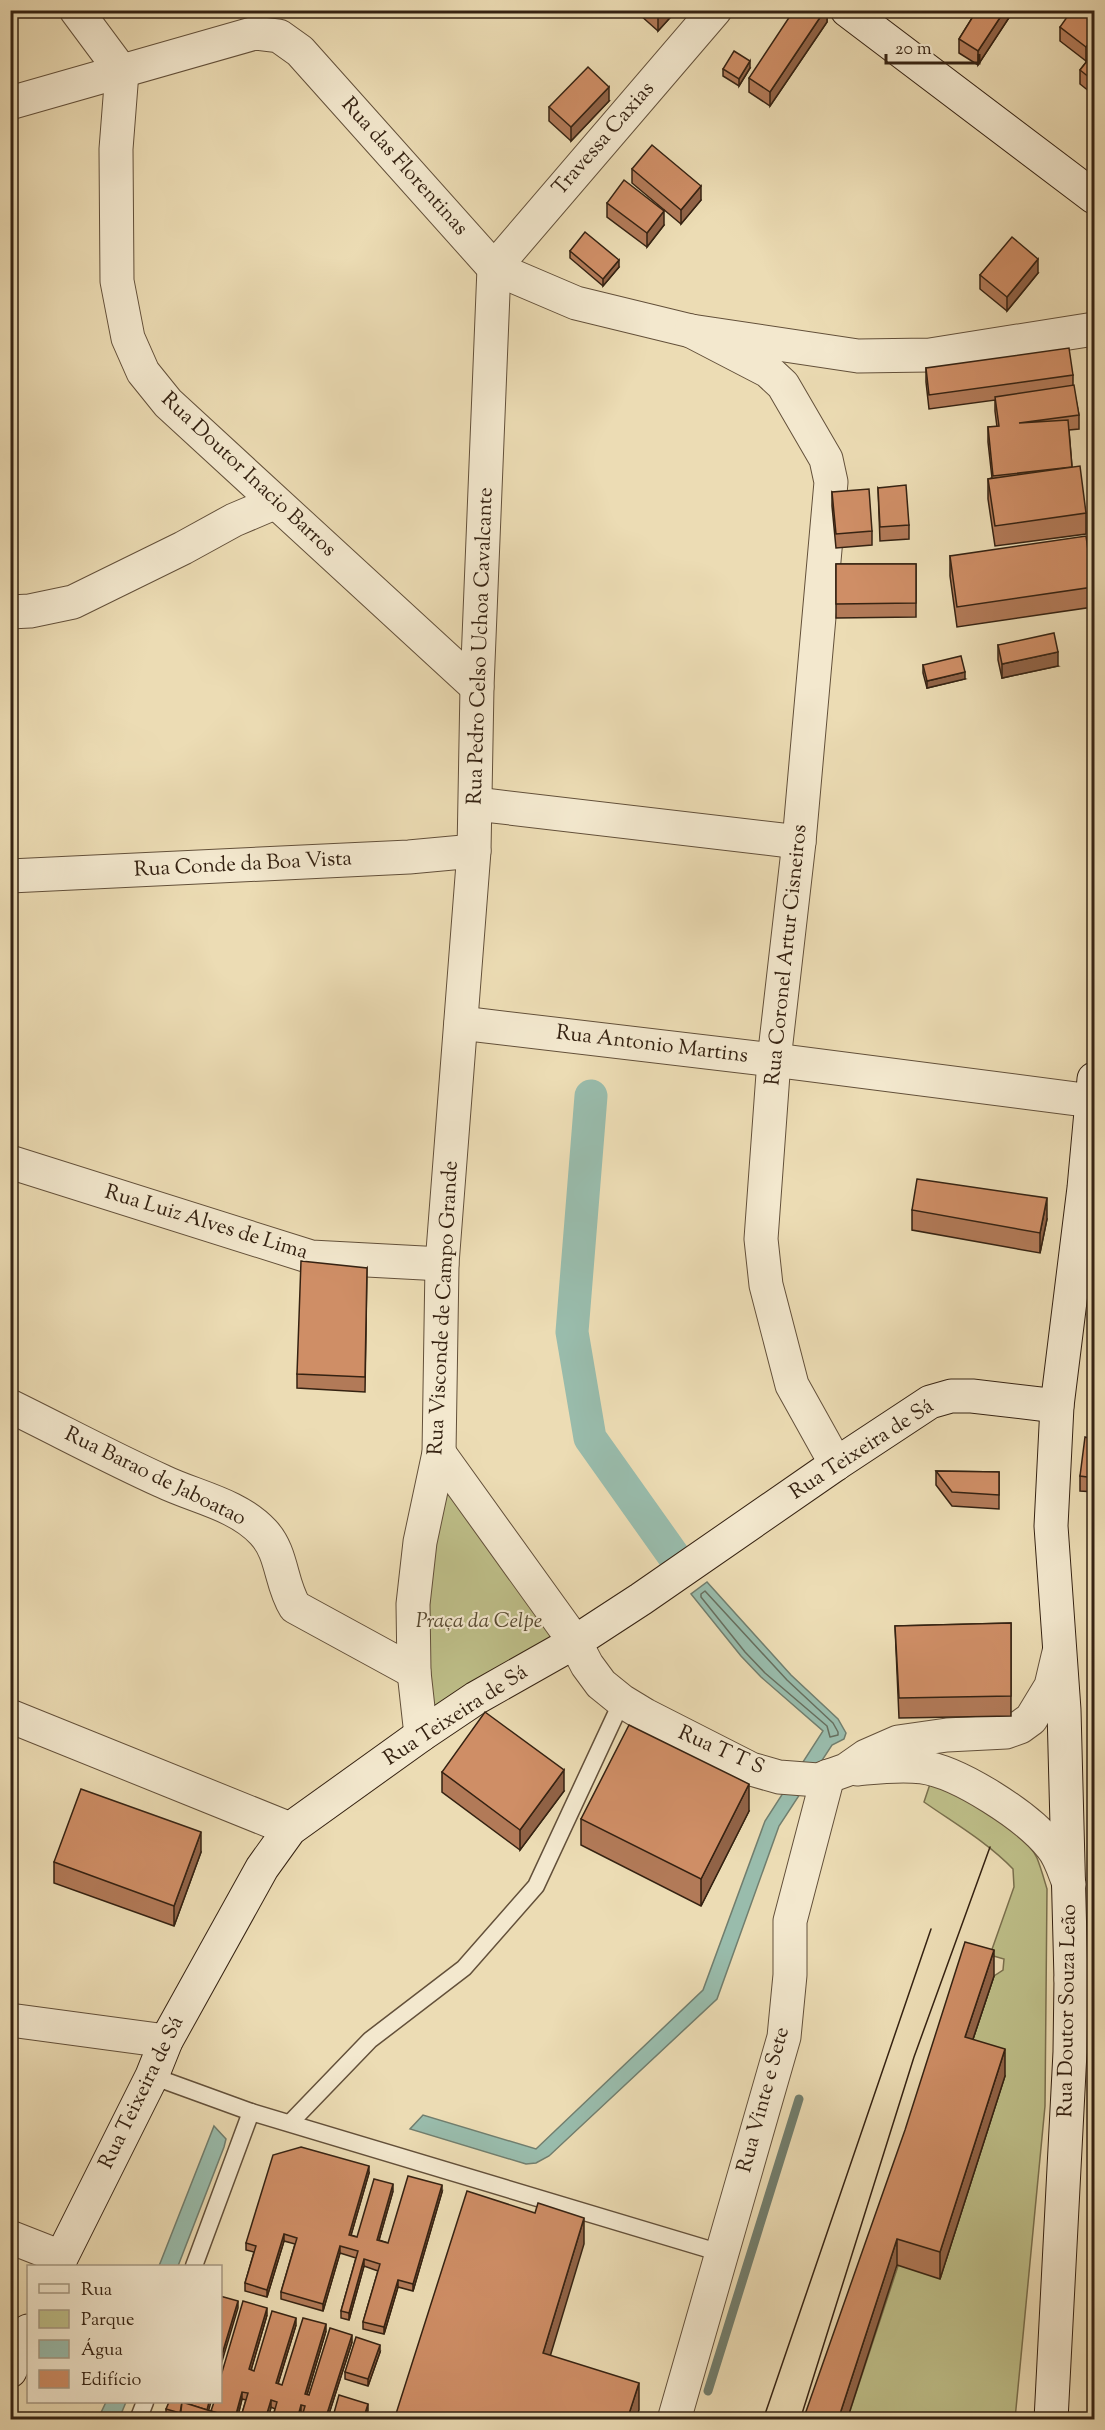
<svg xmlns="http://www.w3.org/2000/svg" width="1105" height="2430" viewBox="0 0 1105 2430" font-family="'Sorts Mill Goudy',serif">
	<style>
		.green { fill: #bebf89; stroke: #7a704e; stroke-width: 1.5 }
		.water { fill: #99bcac; stroke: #717e6e; stroke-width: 1.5 }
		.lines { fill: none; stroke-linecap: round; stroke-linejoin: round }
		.shore { stroke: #676f5f; stroke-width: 1.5 }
		.stream { stroke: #717e6e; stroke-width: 9 }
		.canal { stroke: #99bcac; stroke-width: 33 }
		.lane-casing { stroke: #63503a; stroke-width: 19 }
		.street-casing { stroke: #63503a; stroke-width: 35 }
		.secondary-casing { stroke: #352212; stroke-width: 35 }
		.lane { stroke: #f3e8ce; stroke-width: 16 }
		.street { stroke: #f3e8ce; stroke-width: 33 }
		.secondary { stroke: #f3e8ce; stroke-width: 33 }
		.tram { stroke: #352212; stroke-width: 1.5 }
		.wall { fill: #b27a58; stroke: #352212; stroke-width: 1.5 }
		.shaded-wall { fill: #916347; stroke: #352212; stroke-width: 1.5 }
		.building { fill: #cf8e66; stroke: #352212; stroke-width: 1.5 }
		.labels { text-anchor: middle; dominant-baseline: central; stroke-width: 4.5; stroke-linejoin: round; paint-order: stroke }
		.street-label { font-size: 21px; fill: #352212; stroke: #f3e8ce }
		.park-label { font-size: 21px; font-style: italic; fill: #574930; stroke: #f3e8ce }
	</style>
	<rect width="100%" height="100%" fill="#ecdcb4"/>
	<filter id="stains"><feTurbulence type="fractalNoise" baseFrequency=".00333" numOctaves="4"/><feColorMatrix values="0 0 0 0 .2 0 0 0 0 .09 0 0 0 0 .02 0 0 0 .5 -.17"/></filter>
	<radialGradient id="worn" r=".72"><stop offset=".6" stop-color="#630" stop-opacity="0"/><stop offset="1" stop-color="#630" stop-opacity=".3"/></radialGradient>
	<g class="green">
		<polygon points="439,1453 575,1642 421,1735"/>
		<path d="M 931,1781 C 960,1795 1023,1829 1037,1858 C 1041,1868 1044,1879 1047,1889 L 1045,2106 L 1015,2419 L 847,2420 L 994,1976 L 1003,1970 L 1004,1959 L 990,1955 L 1014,1887 L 1013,1869 C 987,1842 954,1823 924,1802 Z"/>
	</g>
	<g class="water">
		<polygon points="707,1582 791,1675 838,1719 846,1733 844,1739 832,1745 779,1826 717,1999 549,2156 536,2163 526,2164 410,2129 423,2115 536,2149 703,1990 765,1821 823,1731 761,1677 741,1656 691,1594"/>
		<polygon points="214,2126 226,2139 224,2147 178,2266 159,2266"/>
		<polygon points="106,2402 126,2402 119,2419 98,2419"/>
	</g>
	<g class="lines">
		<polygon class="shore" points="705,1591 787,1680 833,1723 838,1732 838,1735 830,1737 827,1726 765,1673 745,1652 701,1597 701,1594"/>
		<polyline class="stream" points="708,2391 799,2099"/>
		<polyline class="canal" points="591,1096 572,1332 590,1438 673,1555"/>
		<defs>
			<g id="lane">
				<polyline points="152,2076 251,2112 721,2253"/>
				<polyline points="290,2123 370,2040 464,1968 536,1886 622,1701"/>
				<polyline points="194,2266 251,2112"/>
				<polyline points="138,2420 145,2402"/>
			</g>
			<g id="street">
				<polyline points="76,10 122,72 116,149 117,281 128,338 143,372 168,403 477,687"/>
				<polyline points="10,103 255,33 279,36 300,51 494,268 576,303 691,331 858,356 930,355 1094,329"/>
				<polyline points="494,268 715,10"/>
				<polyline points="691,331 768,371 783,385 826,459 831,482 799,842 774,1060 761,1239 766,1285 792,1385 836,1464"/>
				<polyline points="10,612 30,611 73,602 183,548 234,520 274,503"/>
				<polyline points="476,804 799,842"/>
				<polyline points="10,876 409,857 474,851"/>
				<polyline points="461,1023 774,1060 1092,1101"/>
				<polyline points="10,1162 311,1257 442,1264"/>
				<path d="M 10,1406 C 61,1431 111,1458 162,1481 C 195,1497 237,1504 263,1532 C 283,1553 280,1583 295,1607 L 414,1672"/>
				<polyline points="439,1453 575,1642 587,1665 601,1684 622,1701 645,1715 751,1769 779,1777 818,1780 846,1770 866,1756 898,1742 947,1735 1006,1732 1020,1727 1031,1719 1051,1686 1059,1652"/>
				<polyline points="10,1716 290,1829"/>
				<polyline points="421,1735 414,1672 413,1604 420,1542 439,1453 442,1264 474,851 477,687 494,268"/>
				<path d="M 857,1769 C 878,1767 900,1764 922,1767 C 959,1772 1027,1816 1051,1846 C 1060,1856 1064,1871 1069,1884"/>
				<polyline points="1071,1979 1094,1994"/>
				<polyline points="10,2020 166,2041"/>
				<polyline points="10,2237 61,2257"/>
				<polyline points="674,2420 784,2037 790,1975 790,1921 828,1776"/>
			</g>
			<g id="secondary">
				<polyline points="847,10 1094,197"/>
				<polyline points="57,2266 152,2076 166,2041 262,1868 290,1829 421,1735 476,1698 575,1642 641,1599 836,1464 930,1402 951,1396 972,1396 1057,1406"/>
				<polyline points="10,2371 28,2331"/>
				<polyline points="1051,2420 1070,2052 1071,1979 1064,1710 1051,1526 1057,1406 1084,1188 1094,1079"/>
			</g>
		</defs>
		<use href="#lane" class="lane-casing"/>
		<use href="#street" class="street-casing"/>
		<use href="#secondary" class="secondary-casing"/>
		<use href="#lane" class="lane"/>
		<use href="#street" class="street"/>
		<use href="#secondary" class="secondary"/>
		<g class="tram">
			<polyline points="763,2420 931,1929"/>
			<polyline points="800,2420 914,2057 990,1847"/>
		</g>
	</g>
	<g class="wall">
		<polygon points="640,10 677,10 658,31 640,15"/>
		<polygon points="827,10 827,22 770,106 749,92 749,78"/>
		<polygon points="977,10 1014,10 978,65 959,53 959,39"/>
		<polygon points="1095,10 1095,50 1086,61 1060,41 1060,27"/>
		<polygon points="1095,51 1095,96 1080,84 1080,70"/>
		<polygon points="750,68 739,86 723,76 723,69"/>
		<polygon points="609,101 571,141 549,121 549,107"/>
		<polygon points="632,169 701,200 681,224 632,183"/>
		<polygon points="607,203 664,225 647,247 607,217"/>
		<polygon points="570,251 619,267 603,286 570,258"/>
		<polygon points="1038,273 1007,311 980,289 980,275"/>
		<polygon points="926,368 1073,375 1073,385 1079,415 1079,429 1069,430 1072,467 1086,513 1086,534 995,546 988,499 988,479 992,478 988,442 988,427 997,427 995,411 995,400 929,409 926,382"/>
		<polygon points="878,488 909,525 909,539 880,541"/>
		<polygon points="832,492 872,531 872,545 836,548 832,506"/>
		<polygon points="950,556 1093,587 1093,607 957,627 950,576"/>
		<polygon points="836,564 916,564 916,617 836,618"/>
		<polygon points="998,645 1058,666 1002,678 998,660"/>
		<polygon points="923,665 965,679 927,688 923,673"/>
		<polygon points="912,1210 1047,1219 1040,1253 912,1230"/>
		<polygon points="367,1268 365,1392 297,1388 297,1374"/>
		<polygon points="1095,1440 1095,1492 1080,1491 1080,1476"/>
		<polygon points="936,1471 999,1472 999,1509 952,1506 936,1485"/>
		<polygon points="1011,1623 1011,1716 899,1718 895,1626"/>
		<polygon points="442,1772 564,1791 520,1850 442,1792"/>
		<polygon points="749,1811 701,1906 581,1845 581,1819"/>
		<polygon points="1095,1851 1095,1881 1094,1881"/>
		<polygon points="201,1852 174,1926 54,1883 54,1862"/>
		<polygon points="994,1976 973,2039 1005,2076 940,2279 897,2265 803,2420"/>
		<polygon points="369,2173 351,2235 357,2237 393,2191 379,2240 388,2243 442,2192 413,2291 398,2287 384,2334 363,2329 363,2322 378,2271 364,2266 349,2320 341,2318 341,2311 356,2258 340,2253 323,2311 281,2299 281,2292 295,2244 284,2241 267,2297 245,2291 245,2283 254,2252 246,2250 246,2243"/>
		<polygon points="1095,2263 1095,2342 1089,2342 1089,2321"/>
		<polygon points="267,2315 251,2370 254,2371 296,2325 278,2384 282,2385 326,2331 307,2395 309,2395 352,2342 327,2420 301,2420 303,2413 301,2412 299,2420 272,2420 275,2409 271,2407 268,2420 240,2420 246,2400 242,2399 237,2419 179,2420 166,2416 166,2409 211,2411"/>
		<polygon points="380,2352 368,2386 345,2379 345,2372"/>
	</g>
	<g class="shaded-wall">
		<polygon points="664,10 677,10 658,31 658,17"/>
		<polygon points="825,10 827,10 827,22 770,106 770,92"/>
		<polygon points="1005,10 1014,10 978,65 978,51"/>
		<polygon points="1095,36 1095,50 1086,61 1086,47"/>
		<polygon points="750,61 750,68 739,86 739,79"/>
		<polygon points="609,87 609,101 571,141 571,127"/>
		<polygon points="701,186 701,200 681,224 681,210"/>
		<polygon points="664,211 664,225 647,247 647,233"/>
		<polygon points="1038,259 1038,273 1007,311 1007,297"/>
		<polygon points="619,260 619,267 603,286 603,279"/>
		<polygon points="1058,652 1058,666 1002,678 1002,664"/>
		<polygon points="965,672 965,679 927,688 927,681"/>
		<polygon points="1047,1198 1047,1219 1040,1253 1040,1233"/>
		<polygon points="564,1770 564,1791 520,1850 520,1830"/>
		<polygon points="749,1784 749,1811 701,1906 701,1879"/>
		<polygon points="201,1832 201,1852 174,1926 174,1906"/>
		<polygon points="994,1950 994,1976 965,2063 965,2037"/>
		<polygon points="1005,2049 1005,2076 940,2279 940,2252"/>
		<polygon points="369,2166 369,2173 349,2242 349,2235"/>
		<polygon points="393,2184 393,2191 377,2247 377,2240"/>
		<polygon points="442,2185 442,2192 413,2291 413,2284"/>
		<polygon points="584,2218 584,2244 543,2380 543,2353"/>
		<polygon points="284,2234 284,2241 267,2297 267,2290"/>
		<polygon points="897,2239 897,2265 847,2420 838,2420"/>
		<polygon points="340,2246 340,2253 323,2311 323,2304"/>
		<polygon points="364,2259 364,2266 349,2320 349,2313"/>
		<polygon points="398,2280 398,2287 384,2334 384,2327"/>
		<polygon points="238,2301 238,2308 220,2368 220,2361"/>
		<polygon points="267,2308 267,2315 249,2377 249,2369"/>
		<polygon points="296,2318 296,2325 276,2390 276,2383"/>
		<polygon points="326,2324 326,2331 305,2401 305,2394"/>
		<polygon points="352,2335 352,2342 327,2420 325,2420"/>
		<polygon points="380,2345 380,2352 368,2386 368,2379"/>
		<polygon points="639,2383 639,2410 636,2420 627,2420"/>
		<polygon points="242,2392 242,2399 237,2420 235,2420"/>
		<polygon points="271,2400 271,2407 268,2420 265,2420"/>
		<polygon points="209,2402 211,2402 206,2420 204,2420"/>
		<polygon points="368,2404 368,2411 365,2420 363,2420"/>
		<polygon points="301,2405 301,2412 299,2420 297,2420"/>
	</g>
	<g class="building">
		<polygon points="651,10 664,10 658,17"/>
		<polygon points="794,10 825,10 770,92 749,78"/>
		<polygon points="977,10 1005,10 978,51 959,39"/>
		<polygon points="1072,10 1095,10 1095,36 1086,47 1060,27"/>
		<polygon points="734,51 750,61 739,79 723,69"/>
		<polygon points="1095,51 1095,82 1080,70"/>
		<polygon points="588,67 609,87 571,127 549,107"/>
		<polygon points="652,145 701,186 681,210 632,169"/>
		<polygon points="624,180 664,211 647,233 607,203"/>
		<polygon points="585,232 619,260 603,279 570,251"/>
		<polygon points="1012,237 1038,259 1007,297 980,275"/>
		<polygon points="1069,348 1073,375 929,395 926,368"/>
		<polygon points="1074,385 1079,415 1019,423 1068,420 1072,467 993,476 988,427 999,426 995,397"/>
		<polygon points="1080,466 1086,513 995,526 988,479"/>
		<polygon points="906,485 909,525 880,527 878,488"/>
		<polygon points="869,489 872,531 836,534 832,492"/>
		<polygon points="1086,536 1093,587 957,607 950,556"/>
		<polygon points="836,564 916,564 916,603 836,604"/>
		<polygon points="1054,633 1058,652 1002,664 998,645"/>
		<polygon points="961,656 965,672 927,681 923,665"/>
		<polygon points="917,1179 1047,1198 1040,1233 912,1210"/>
		<polygon points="301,1261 367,1268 365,1377 297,1374"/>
		<polygon points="1085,1437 1095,1440 1095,1478 1080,1476"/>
		<polygon points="936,1471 999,1472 999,1495 952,1492"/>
		<polygon points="1011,1623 1011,1696 899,1698 895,1626"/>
		<polygon points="485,1712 564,1770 520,1830 442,1772"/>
		<polygon points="629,1725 749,1784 701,1879 581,1819"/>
		<polygon points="81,1789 201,1832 174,1906 54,1862"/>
		<polygon points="965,1942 994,1950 965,2037 1005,2049 940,2252 897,2239 838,2420 803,2420 905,2130"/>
		<polygon points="301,2147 369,2166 349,2235 357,2237 374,2179 393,2184 377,2240 388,2243 408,2176 442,2185 413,2284 398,2280 384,2327 363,2322 380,2264 364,2259 349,2313 341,2311 358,2251 340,2246 323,2304 281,2292 297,2238 284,2234 267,2290 245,2283 256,2246 246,2243 273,2155"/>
		<polygon points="467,2191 535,2213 538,2203 584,2218 543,2353 639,2383 627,2420 394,2420"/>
		<polygon points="1090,2263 1095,2263 1095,2321 1089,2321"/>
		<polygon points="220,2296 238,2301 220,2361"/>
		<polygon points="243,2301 267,2308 249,2369 254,2371 272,2311 296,2318 276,2383 282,2385 303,2318 326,2324 305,2394 309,2395 330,2328 352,2335 325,2420 301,2420 305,2406 301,2405 297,2420 272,2420 277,2402 271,2400 265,2420 240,2420 248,2393 242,2392 235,2418 211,2411 214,2402 220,2402 220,2379"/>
		<polygon points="356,2337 380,2345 368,2379 345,2372"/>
		<polygon points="339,2395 368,2404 363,2420 332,2420"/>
		<polygon points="169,2402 209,2402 207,2410 182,2402 180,2413 166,2409"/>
		<polygon points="182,2402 239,2420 180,2420"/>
	</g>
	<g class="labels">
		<g class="street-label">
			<text transform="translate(604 139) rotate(-49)">Travessa Caxias</text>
			<text transform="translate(404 167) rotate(48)">Rua das Florentinas</text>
			<text transform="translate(248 475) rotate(43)">Rua Doutor Inacio Barros</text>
			<text transform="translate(481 646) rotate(-88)">Rua Pedro Celso Uchoa Cavalcante</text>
			<text transform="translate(243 865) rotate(-3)">Rua Conde da Boa Vista</text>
			<text transform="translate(787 955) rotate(-84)">Rua Coronel Artur Cisneiros</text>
			<text transform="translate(652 1045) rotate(7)">Rua Antonio Martins</text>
			<text transform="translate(206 1223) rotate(17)">Rua Luiz Alves de Lima</text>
			<text transform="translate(444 1308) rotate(-87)">Rua Visconde de Campo Grande</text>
			<text transform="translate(862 1450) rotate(-33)">Rua Teixeira de Sá</text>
			<text transform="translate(155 1477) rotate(26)">Rua Barao de Jaboatao</text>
			<text transform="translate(456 1716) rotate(-33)">Rua Teixeira de Sá</text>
			<text transform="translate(721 1751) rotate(24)">Rua T T S</text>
			<text transform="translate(1068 2011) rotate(-89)">Rua Doutor Souza Leão</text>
			<text transform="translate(142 2093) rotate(-64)">Rua Teixeira de Sá</text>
			<text transform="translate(764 2100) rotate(-75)">Rua Vinte e Sete</text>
		</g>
		<g class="park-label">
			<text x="479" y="1622">Praça da Celpe</text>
		</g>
	</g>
	<rect width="1105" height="2430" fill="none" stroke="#ecdcb4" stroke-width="36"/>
	<rect x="12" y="12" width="1081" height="2406" fill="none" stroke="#352212" stroke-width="3"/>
	<rect x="18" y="18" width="1069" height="2394" fill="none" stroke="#352212" stroke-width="1.5"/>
	<rect x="27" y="2265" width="195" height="138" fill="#f3e8ce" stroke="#a79983" stroke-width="1.5"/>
	<rect x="39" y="2284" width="30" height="9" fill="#f3e8ce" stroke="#a79983" stroke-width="1.5"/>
	<text x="81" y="2295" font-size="18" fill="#352212">Rua</text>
	<rect x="39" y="2310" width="30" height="18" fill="#bebf89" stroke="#a79983" stroke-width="1.5"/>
	<text x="81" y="2325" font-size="18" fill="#352212">Parque</text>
	<rect x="39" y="2340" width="30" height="18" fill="#99bcac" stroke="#a79983" stroke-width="1.5"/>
	<text x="81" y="2355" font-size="18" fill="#352212">Água</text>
	<rect x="39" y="2370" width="30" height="18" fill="#cf8e66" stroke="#a79983" stroke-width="1.5"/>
	<text x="81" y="2385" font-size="18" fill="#352212">Edifício</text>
	<path d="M886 54v9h93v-9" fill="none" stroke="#352212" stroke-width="3"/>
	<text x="895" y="54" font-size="18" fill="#352212" stroke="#f3e8ce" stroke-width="4.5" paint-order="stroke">20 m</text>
	<rect width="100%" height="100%" filter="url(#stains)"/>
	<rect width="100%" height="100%" fill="url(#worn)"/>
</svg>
